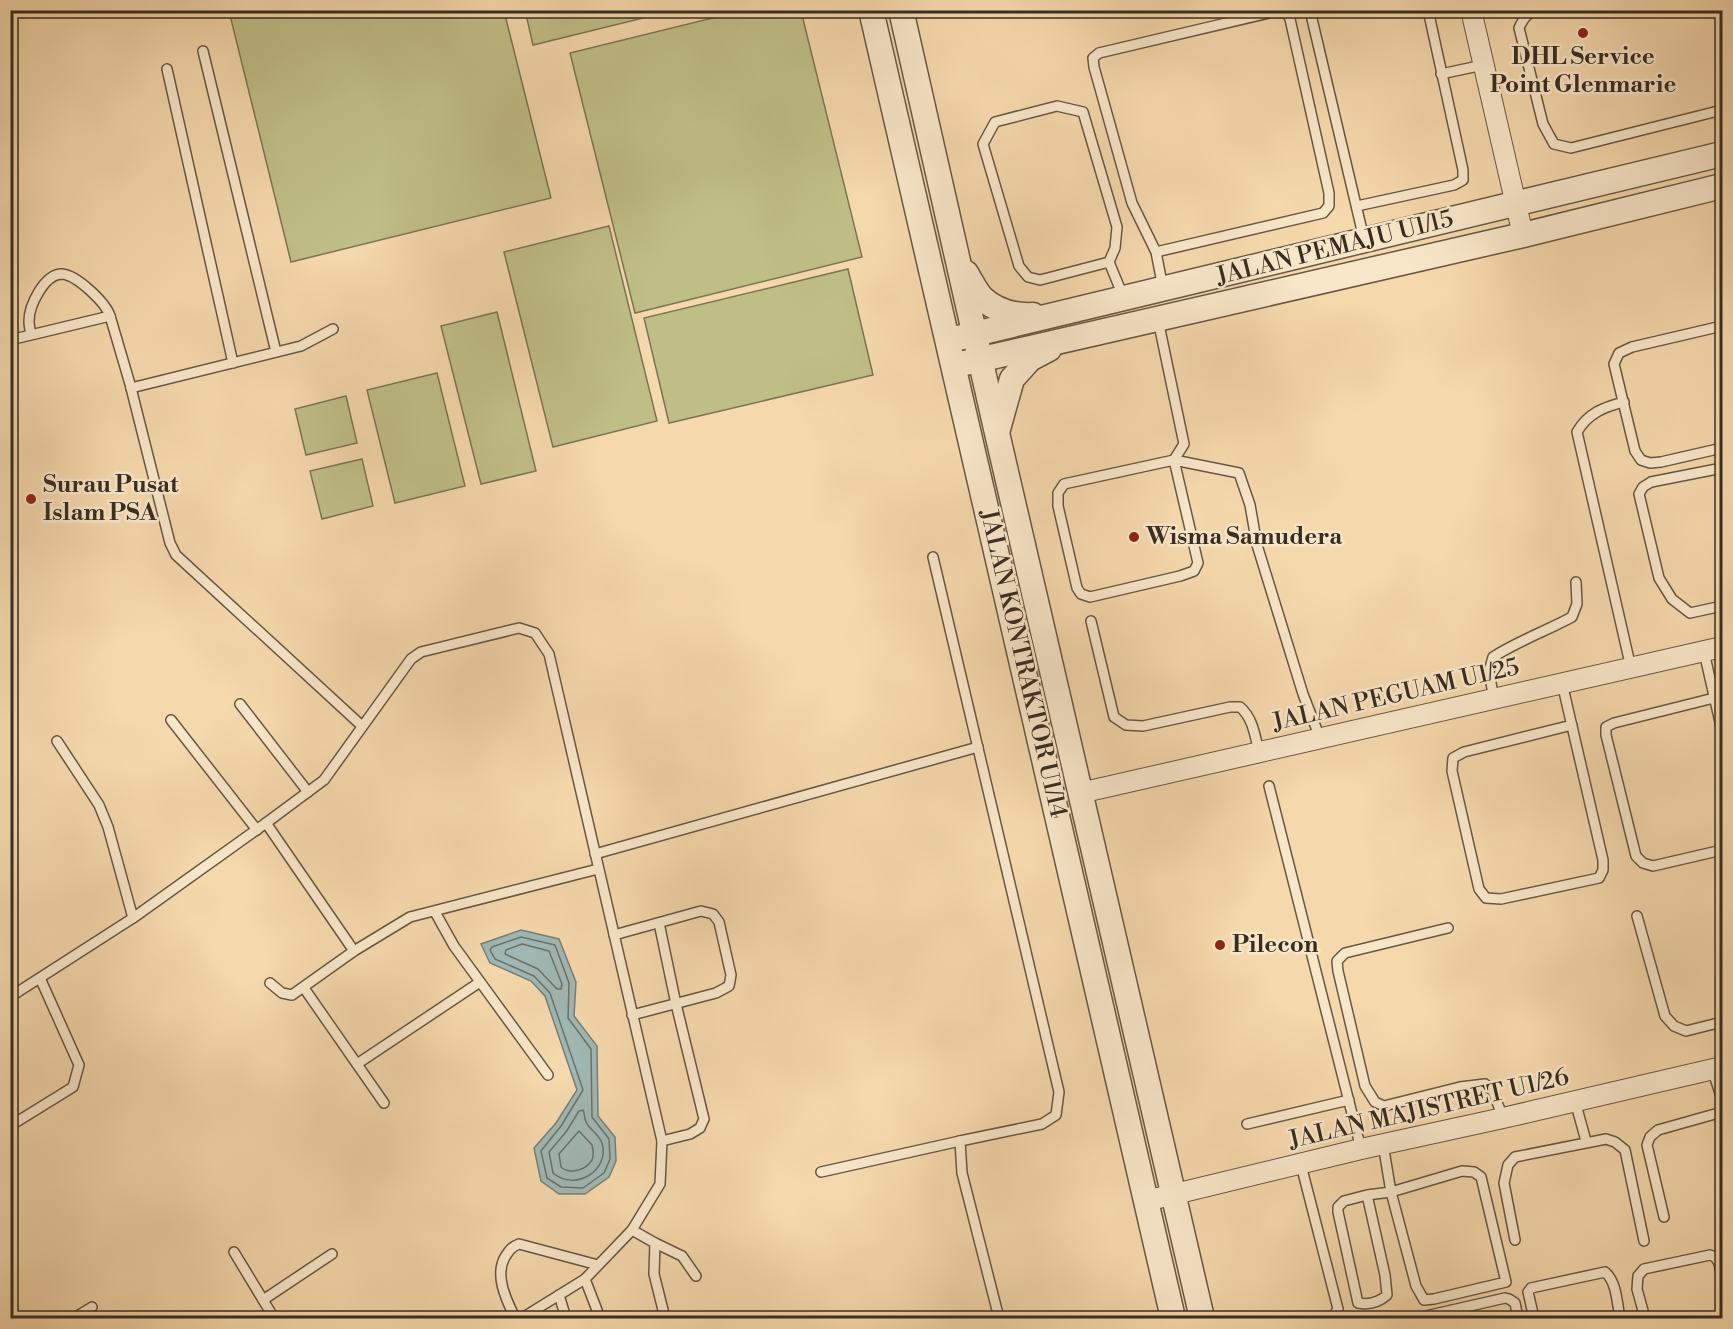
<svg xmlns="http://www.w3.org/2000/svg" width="1733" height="1329" viewBox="0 0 1733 1329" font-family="'Libre Bodoni',serif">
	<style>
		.green { fill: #c0be87; stroke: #7c7654; stroke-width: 1.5 }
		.water { fill: #a0b8b4; stroke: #768079; stroke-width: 1.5 }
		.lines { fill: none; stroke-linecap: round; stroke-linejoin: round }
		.shore { stroke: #6c726a; stroke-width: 1.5 }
		.service-casing { stroke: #675844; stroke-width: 12 }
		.minor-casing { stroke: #675844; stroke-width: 22 }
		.tertiary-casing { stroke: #675844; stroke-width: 27 }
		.service { stroke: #f8e6c9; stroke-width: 9 }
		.minor { stroke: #f8e6c9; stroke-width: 20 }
		.tertiary { stroke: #f8e6c9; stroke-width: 24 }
		.poi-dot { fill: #8f2418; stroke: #f8e6c9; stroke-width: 2 }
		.labels { text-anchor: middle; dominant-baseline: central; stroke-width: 5; stroke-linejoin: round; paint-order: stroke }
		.poi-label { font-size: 24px; font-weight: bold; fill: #382d21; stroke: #f8e6c9; text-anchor: start }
		.street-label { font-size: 24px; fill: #382d21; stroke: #f8e6c9 }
	</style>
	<rect width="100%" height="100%" fill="#f5d8ac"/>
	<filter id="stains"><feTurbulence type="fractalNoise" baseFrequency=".00333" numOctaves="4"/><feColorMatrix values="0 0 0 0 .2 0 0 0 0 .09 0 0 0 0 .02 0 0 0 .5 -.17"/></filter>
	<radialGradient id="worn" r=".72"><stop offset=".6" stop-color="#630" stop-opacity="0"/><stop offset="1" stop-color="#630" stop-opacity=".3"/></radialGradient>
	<g class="green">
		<polygon points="525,10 672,10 672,11 533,45"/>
		<polygon points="229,11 504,11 551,198 291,262"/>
		<polygon points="741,11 801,11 862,257 635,313 570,53"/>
		<polygon points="609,226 657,421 553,447 504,252"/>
		<polygon points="848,269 873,375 669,423 644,318"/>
		<polygon points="497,312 536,471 481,484 441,326"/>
		<polygon points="437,373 465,486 395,503 367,390"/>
		<polygon points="346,396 357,443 306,455 295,409"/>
		<polygon points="362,459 373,506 322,519 310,471"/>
	</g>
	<polygon class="water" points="521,930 559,939 576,982 574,1016 597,1046 598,1116 615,1137 616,1161 609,1177 585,1194 559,1194 541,1181 534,1148 556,1123 577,1090 545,996 531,981 490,963 481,944"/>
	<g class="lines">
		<g class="shore">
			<polygon points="521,937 555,945 569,983 568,1018 591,1049 592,1117 609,1139 610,1159 604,1173 583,1188 561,1187 547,1178 541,1151 561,1126 583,1090 550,993 534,976 495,959 490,950 492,947"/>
			<polygon points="522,944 549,951 562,984 561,989 557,989 538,969 505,954 506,950"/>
			<path d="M 583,1110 C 585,1114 584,1119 587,1124 C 591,1130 599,1135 602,1143 C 610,1170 576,1192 553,1173 L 549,1152 L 566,1132 L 579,1111 Z"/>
			<path d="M 579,1131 L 592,1145 C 593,1149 594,1155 592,1160 C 586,1170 570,1175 561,1167 L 559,1154 Z"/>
		</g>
		<defs>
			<g id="service">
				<polyline points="1312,10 1312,19 1364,239"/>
				<path d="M 1537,10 C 1527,13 1523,19 1519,28 L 1543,124 L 1554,144 L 1571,148 L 1722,110"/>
				<polyline points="203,51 276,352"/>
				<polyline points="167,69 233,363"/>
				<polyline points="1441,74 1483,65"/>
				<polyline points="1357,206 1454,185 1463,180 1463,170 1428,10"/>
				<polyline points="1156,252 1323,213 1329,206 1329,193 1290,19 1287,13 1273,12 1099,53 1093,58 1094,67 1132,203 1156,252 1163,288"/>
				<polyline points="1109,262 1040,280 1028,277 1019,266 983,144 995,122 1057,106 1083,112 1117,227 1115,248 1109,262 1123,296"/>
				<polyline points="1158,320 1184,444 1174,460 1198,563 1194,571 1180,576 1090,597 1081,594 1077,588 1058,506 1058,493 1064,484 1174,460 1239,473 1250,505 1257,545 1303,694 1320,738"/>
				<polyline points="1722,326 1632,347 1619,353 1614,364 1635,451 1641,460 1650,463 1661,462 1722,448"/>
				<path d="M 31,334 C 30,330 29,325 29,321 C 29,306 44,274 62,274 C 77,275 106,303 110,316"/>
				<polyline points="10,340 110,316 130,384 170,543 176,555 362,726"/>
				<polyline points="131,388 301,346 333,329"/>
				<path d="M 1624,402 C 1604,407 1588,413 1577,432 L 1631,668"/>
				<polyline points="1722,468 1651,482 1643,487 1639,494 1659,578 1672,599 1690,613 1722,606"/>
				<polyline points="933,557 1059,1092 1056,1115 1042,1124 960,1141 962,1173 999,1318"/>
				<path d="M 1091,621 L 1114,717 L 1126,725 L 1143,726 L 1230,707 L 1240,707 C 1253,718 1255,736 1259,752"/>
				<polyline points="1704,652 1722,731"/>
				<polyline points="1562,683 1603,860 1603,870 1599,878 1501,899 1486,898 1479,889 1452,771 1453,758 1464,752 1572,725"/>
				<polyline points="1714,698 1614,723 1606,727 1606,735 1636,856 1643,863 1653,866 1722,850"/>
				<path d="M 1494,699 L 1489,672 L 1493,657 C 1518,641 1546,631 1572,617 L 1577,604 L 1576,582"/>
				<polyline points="240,704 308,792"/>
				<polyline points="171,720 257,830"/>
				<polyline points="57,741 99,805 108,827 133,918"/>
				<polyline points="1269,786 1361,1149"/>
				<polyline points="266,823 354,951"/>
				<polyline points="595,854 978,747"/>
				<polyline points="435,912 454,946 548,1075"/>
				<polyline points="1637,916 1665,1016 1674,1026 1686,1031 1722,1022"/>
				<polyline points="659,923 676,1004 704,1119 700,1128 690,1134 662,1141"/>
				<polyline points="1448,928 1345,953 1337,961 1338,971 1365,1086 1375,1102 1384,1106 1460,1087 1485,1084 1493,1091 1503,1118"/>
				<polyline points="614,935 701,911 713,914 719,922 731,975 729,986 716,993 632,1015"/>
				<polyline points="270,983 282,993 292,995 354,951 410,917 598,869"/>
				<polyline points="304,988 384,1103"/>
				<polyline points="10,997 133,918 266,823 324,780 411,659 421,652 519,628 535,633 549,654 662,1141 660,1184 632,1230 585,1279 522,1318"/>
				<polyline points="357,1064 480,982"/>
				<polyline points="1712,1069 1722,1099"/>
				<polyline points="1575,1101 1586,1141"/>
				<polyline points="1247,1124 1349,1100"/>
				<polyline points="10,1126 73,1087 79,1065 40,978"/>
				<polyline points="1301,1165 1338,1309 1332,1318"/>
				<polyline points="821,1172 960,1141"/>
				<path d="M 1367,1195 L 1385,1275 L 1387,1295 C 1378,1303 1369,1305 1358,1303 L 1338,1212 L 1338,1207 L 1344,1201 L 1367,1195 L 1391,1192 L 1462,1171 L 1474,1172 L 1481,1177 L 1506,1282 L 1434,1299 L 1424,1300 L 1416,1286 L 1391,1192 L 1383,1144"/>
				<polyline points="1664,1217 1647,1145 1650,1137 1658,1130 1722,1112"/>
				<polyline points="632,1230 655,1243 654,1274 665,1318"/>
				<polyline points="1515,1240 1504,1183 1508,1165 1515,1157 1606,1139 1615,1142 1625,1150 1644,1241"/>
				<polyline points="655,1243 682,1256 696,1276"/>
				<polyline points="234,1252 274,1318"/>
				<polyline points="585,1279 600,1318"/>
				<polyline points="559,1295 566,1318"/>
				<polyline points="263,1300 332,1254"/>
				<polyline points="10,1316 12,1318"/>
				<polyline points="74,1318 92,1307"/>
				<path d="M 515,1318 C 507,1301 494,1276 505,1257 C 509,1251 511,1247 519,1244 L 598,1265"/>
				<polyline points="1417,1318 1505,1298 1509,1299 1515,1303 1518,1318"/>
				<path d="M 1534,1318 L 1528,1292 L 1531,1288 L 1605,1272 C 1617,1282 1617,1304 1620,1318"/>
				<polyline points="1645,1318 1637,1289 1638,1276 1644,1269 1710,1255 1715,1257 1719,1263 1722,1278"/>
			</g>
			<g id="minor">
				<polyline points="1471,10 1523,235"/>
				<polyline points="1080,793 1722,647"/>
				<polyline points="1146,1201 1361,1149 1503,1118 1722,1067"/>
			</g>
			<g id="tertiary">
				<polyline points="871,10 1173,1318"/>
				<polyline points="901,10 997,433 1202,1318"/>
				<path d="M 966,273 C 971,281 976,292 982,298 C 996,311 1015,316 1033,315"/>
				<polyline points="958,338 1722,154"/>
				<polyline points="965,363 1523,235 1722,186"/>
				<polyline points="998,429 1012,379 1030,359 1049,349"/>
			</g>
		</defs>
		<use href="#service" class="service-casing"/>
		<use href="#minor" class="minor-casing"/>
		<use href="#tertiary" class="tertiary-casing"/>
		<use href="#service" class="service"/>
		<use href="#minor" class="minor"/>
		<use href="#tertiary" class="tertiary"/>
	</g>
	<g class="poi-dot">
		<circle cx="1583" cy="33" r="6"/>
		<circle cx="31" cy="499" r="6"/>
		<circle cx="1134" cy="537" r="6"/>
		<circle cx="1220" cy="945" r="6"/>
	</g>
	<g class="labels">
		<g class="poi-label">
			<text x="1583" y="57" text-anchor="middle">DHL Service<tspan x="1583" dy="28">Point Glenmarie</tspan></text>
			<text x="43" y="485">Surau Pusat<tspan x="43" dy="28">Islam PSA</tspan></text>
			<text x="1146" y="537">Wisma Samudera</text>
			<text x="1232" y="945">Pilecon</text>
		</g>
		<g class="street-label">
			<text transform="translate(1335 248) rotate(-14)">JALAN PEMAJU U1/15</text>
			<text transform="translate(1023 664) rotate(77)">JALAN KONTRAKTOR U1/14</text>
			<text transform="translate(1396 695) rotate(-13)">JALAN PEGUAM U1/25</text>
			<text transform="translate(1429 1109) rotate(-13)">JALAN MAJISTRET U1/26</text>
		</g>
	</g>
	<rect width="1733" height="1329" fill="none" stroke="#f5d8ac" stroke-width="36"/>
	<rect x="12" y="12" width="1709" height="1305" fill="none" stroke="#382d21" stroke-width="3"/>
	<rect x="18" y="18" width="1697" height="1293" fill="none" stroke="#382d21" stroke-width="1.5"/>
	<rect width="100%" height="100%" filter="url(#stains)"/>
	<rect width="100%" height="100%" fill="url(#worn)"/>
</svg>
